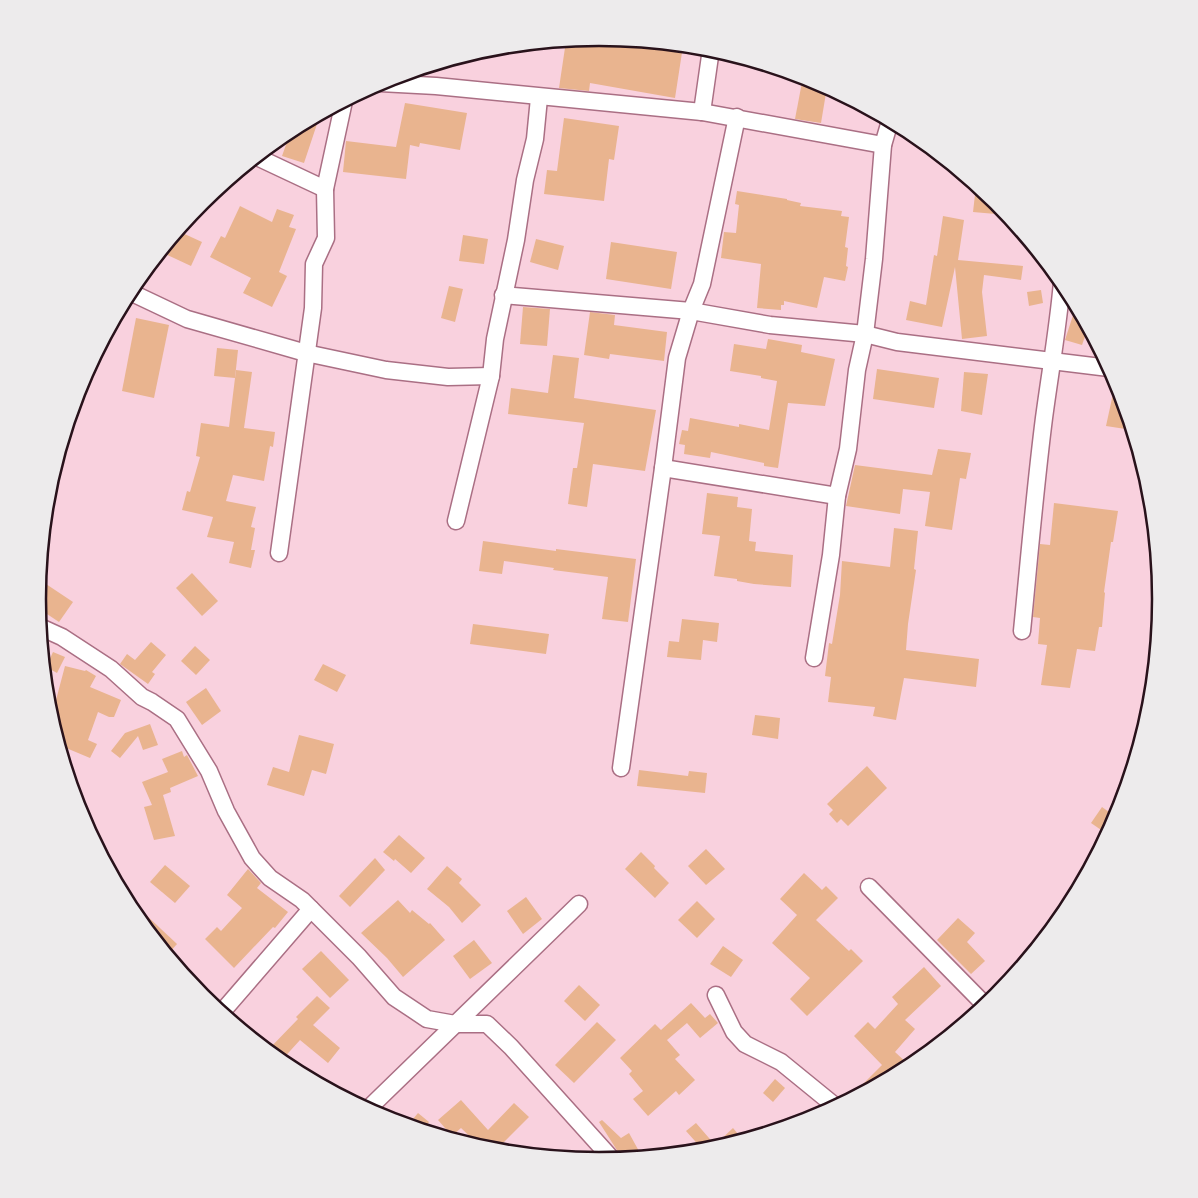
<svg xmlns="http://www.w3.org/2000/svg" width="1198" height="1198" viewBox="0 0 1198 1198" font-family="'Nunito Sans',sans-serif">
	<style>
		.building { fill: #e9b48f }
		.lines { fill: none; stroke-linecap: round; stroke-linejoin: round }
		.minor-casing { stroke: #aa6f84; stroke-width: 19 }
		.minor { stroke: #fff; stroke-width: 16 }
		.rim { fill: none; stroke: #29121b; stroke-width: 2.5 }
	</style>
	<rect width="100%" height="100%" fill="#f9d1de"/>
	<g class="building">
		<polygon points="599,38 683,46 675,98 590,83 589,91 559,88 566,41"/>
		<polygon points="803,77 814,80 827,87 821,123 795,119"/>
		<polygon points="405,103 467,113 460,150 420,143 419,147 410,145 406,179 343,172 346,141 396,147"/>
		<polygon points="320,115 304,163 282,156 288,139 281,137 287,132"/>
		<polygon points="564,118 619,126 614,160 609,159 604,201 544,194 547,170 557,171"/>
		<polygon points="976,186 996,202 1007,215 973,212"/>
		<polygon points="737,191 787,199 787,200 801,203 800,206 842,211 841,216 849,217 845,247 848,248 846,266 848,267 845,281 824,277 817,308 784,301 784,305 781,305 781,310 757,308 761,264 721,258 724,232 736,233 739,205 735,204"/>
		<polygon points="240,206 272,222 277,209 294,215 289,227 296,229 279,272 287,276 272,307 243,293 251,278 210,257 221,236 225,238"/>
		<polygon points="943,216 964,220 958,260 1023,266 1021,280 984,275 982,292 987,336 962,339 955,267 942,327 906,320 910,301 926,305 934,255 937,256"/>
		<polygon points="178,231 202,242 191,266 161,252"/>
		<polygon points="463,235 488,239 484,264 459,261"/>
		<polygon points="536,239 564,246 558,270 530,262"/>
		<polygon points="611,242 677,252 671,289 606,279"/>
		<polygon points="449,286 463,289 455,322 441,318"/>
		<polygon points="1041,290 1043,303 1029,306 1027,292"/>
		<polygon points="1076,306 1088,328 1082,345 1065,340"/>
		<polygon points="523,307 550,309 547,346 520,344"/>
		<polygon points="590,312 615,315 614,325 667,332 664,361 610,354 609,359 584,355"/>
		<polygon points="136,318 169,325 154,398 122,391"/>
		<polygon points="768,339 802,345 801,352 835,359 825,406 788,403 778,468 764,466 764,463 711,452 710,458 684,454 685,445 679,444 682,430 688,431 690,418 739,427 739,424 769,430 777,381 761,378 761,376 730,371 734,344 766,349"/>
		<polygon points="217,348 238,350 235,378 214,376"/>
		<polygon points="553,355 579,358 574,398 656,410 645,471 593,464 587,507 568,504 573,468 577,468 584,423 508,414 511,388 548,393"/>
		<polygon points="877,369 939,378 934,408 873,399"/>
		<polygon points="236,370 252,372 244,428 275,432 273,447 270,446 264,481 233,475 226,501 256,507 251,527 255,528 251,550 255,550 251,568 229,563 234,542 207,537 213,517 182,510 187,491 190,492 200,457 196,456 201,423 229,427"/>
		<polygon points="964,372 988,374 982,415 961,411"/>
		<polygon points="1116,380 1118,384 1132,430 1106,426"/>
		<polygon points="938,449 971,453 966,479 960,478 952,530 925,526 930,492 903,489 900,514 846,506 855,465 932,475"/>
		<polygon points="707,493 738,497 737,507 752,509 749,541 756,542 755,551 793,555 791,587 754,584 737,581 737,579 714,576 720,536 702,534"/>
		<polygon points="1054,503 1118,511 1113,542 1111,542 1104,592 1105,593 1102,627 1099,627 1095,651 1077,649 1070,688 1041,685 1047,645 1038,644 1040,618 1033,617 1040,544 1050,545"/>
		<polygon points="894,528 918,531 914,569 916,570 908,624 906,650 979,659 976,687 904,678 896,720 873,716 875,707 828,702 831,677 825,676 829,643 832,644 840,595 842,561 890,567"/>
		<polygon points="483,541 556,551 556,549 636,559 628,622 602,619 608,577 553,570 554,568 504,561 502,574 479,571"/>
		<polygon points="192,573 218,601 202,616 176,588"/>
		<polygon points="46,584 73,602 59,622 38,608 38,596"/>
		<polygon points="682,619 719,623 717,642 703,640 701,660 667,657 669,641 679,642"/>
		<polygon points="473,624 549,634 546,654 470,644"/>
		<polygon points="151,642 166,655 152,672 155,674 148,684 120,664 127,654 135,660"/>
		<polygon points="195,646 210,660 196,675 181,661"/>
		<polygon points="53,652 65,657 57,673 46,667"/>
		<polygon points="323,664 346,675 337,692 314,680"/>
		<polygon points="65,666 85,671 86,670 96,676 90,687 121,700 114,717 109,717 98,712 88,740 97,744 90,758 59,745 55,732 60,721 51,719 48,708 47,697 56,700"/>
		<polygon points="206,688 221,711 202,725 186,702"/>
		<polygon points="755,715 780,718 778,739 752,735"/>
		<polygon points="150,724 158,745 143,750 138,736 120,758 111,751 125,733"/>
		<polygon points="299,735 334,744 326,774 312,770 304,796 267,785 273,767 289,772"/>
		<polygon points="182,751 184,757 187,755 198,776 170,788 171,792 163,795 175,836 154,840 144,807 152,805 142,782 168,772 162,759"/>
		<polygon points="867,766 887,788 848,826 841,819 837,823 829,814 833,810 827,804"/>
		<polygon points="639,770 688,776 689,771 707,773 705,793 637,786"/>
		<polygon points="1102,807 1116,817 1107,834 1091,823"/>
		<polygon points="399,835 425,858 411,873 395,859 394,861 383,852"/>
		<polygon points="706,849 725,869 706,885 688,866"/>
		<polygon points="641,852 655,866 654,868 669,883 655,898 625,869"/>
		<polygon points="375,858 385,870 350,907 339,896"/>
		<polygon points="165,865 190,886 175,903 150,882"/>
		<polygon points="447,866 462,879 459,883 481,905 462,923 449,907 427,889"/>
		<polygon points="248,869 261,883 257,888 288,912 275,928 273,927 234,968 205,939 217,927 221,931 242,908 227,895"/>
		<polygon points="804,873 822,890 826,886 838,898 816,920 849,951 851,949 863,961 807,1016 790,999 810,978 772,943 797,915 780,899"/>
		<polygon points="526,897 542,919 523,934 507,911"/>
		<polygon points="398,900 410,913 412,910 429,924 430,923 445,940 403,977 387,958 361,933"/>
		<polygon points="697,901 715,919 697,938 678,920"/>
		<polygon points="145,914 177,944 168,954 139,919"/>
		<polygon points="958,918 975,933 967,942 985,961 971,974 937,940"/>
		<polygon points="474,940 492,963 470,979 453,956"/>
		<polygon points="723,946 743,960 731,977 710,964"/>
		<polygon points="321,951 349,980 330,998 302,969"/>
		<polygon points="924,967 941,986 905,1020 915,1029 895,1052 908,1064 901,1071 857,1095 855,1092 882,1065 854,1036 868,1022 875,1029 898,1004 892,997"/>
		<polygon points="579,985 600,1005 585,1021 564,1001"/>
		<polygon points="317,996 330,1008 313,1025 340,1048 328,1063 300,1040 281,1061 268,1050 298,1019 296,1017"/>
		<polygon points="691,1003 705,1018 710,1014 718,1023 700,1038 687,1023 667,1040 680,1055 675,1059 695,1080 679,1095 676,1091 648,1116 633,1099 643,1091 629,1074 632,1071 620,1058 655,1024 661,1030"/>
		<polygon points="597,1022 616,1040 574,1083 555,1065"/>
		<polygon points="775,1079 785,1088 773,1102 763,1093"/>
		<polygon points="461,1100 488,1130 514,1103 529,1117 496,1150 489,1150 481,1147 461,1128 452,1136 438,1120"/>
		<polygon points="418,1113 429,1122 423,1130 408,1125"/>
		<polygon points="602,1120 621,1138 629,1133 640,1153 633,1157 622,1158 599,1122"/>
		<polygon points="696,1123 715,1145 733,1128 738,1134 738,1141 703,1150 686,1131"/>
	</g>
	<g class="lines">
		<defs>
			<g id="minor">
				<polyline points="380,83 436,86 702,112 883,145"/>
				<polyline points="702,112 711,49"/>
				<polyline points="257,157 325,189"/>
				<polyline points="130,292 187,319 306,353 386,370 448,377 491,376"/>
				<polyline points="503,295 691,311 770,325 865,334 897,342 1109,368"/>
				<polyline points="663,468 837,496"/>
				<polyline points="456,521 491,376 495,339 516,240 525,180 535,139 539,98"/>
				<polyline points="279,553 313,308 314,264 326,238 325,189 344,101"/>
				<polyline points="40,627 62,637 111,669 142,697 152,702 177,719 209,771 226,811 252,858 270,878 302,900 359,957 394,997 427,1019 455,1024 487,1024 511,1047 612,1159"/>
				<path d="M 1022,631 C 1029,560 1035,489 1044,418 C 1050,373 1058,328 1062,282"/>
				<polyline points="814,658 831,555 837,496 848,449 857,370 865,334 874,259 883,145 890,121"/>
				<polyline points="621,768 663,468 677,358 691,311 702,284 737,117"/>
				<polyline points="869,887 985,1005"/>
				<polyline points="716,995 734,1032 745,1044 781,1062 835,1106"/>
				<polyline points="222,1012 311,909"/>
				<polyline points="368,1109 579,904"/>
			</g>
		</defs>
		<use href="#minor" class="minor-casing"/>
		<use href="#minor" class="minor"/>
	</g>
	<path d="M0 0H1198V1198H0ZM46 599a553 553 0 1 1 1106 0a553 553 0 1 1-1106 0Z" fill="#edebec" fill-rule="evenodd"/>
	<path class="rim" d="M46 599a553 553 0 1 1 1106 0a553 553 0 1 1-1106 0Z"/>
</svg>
